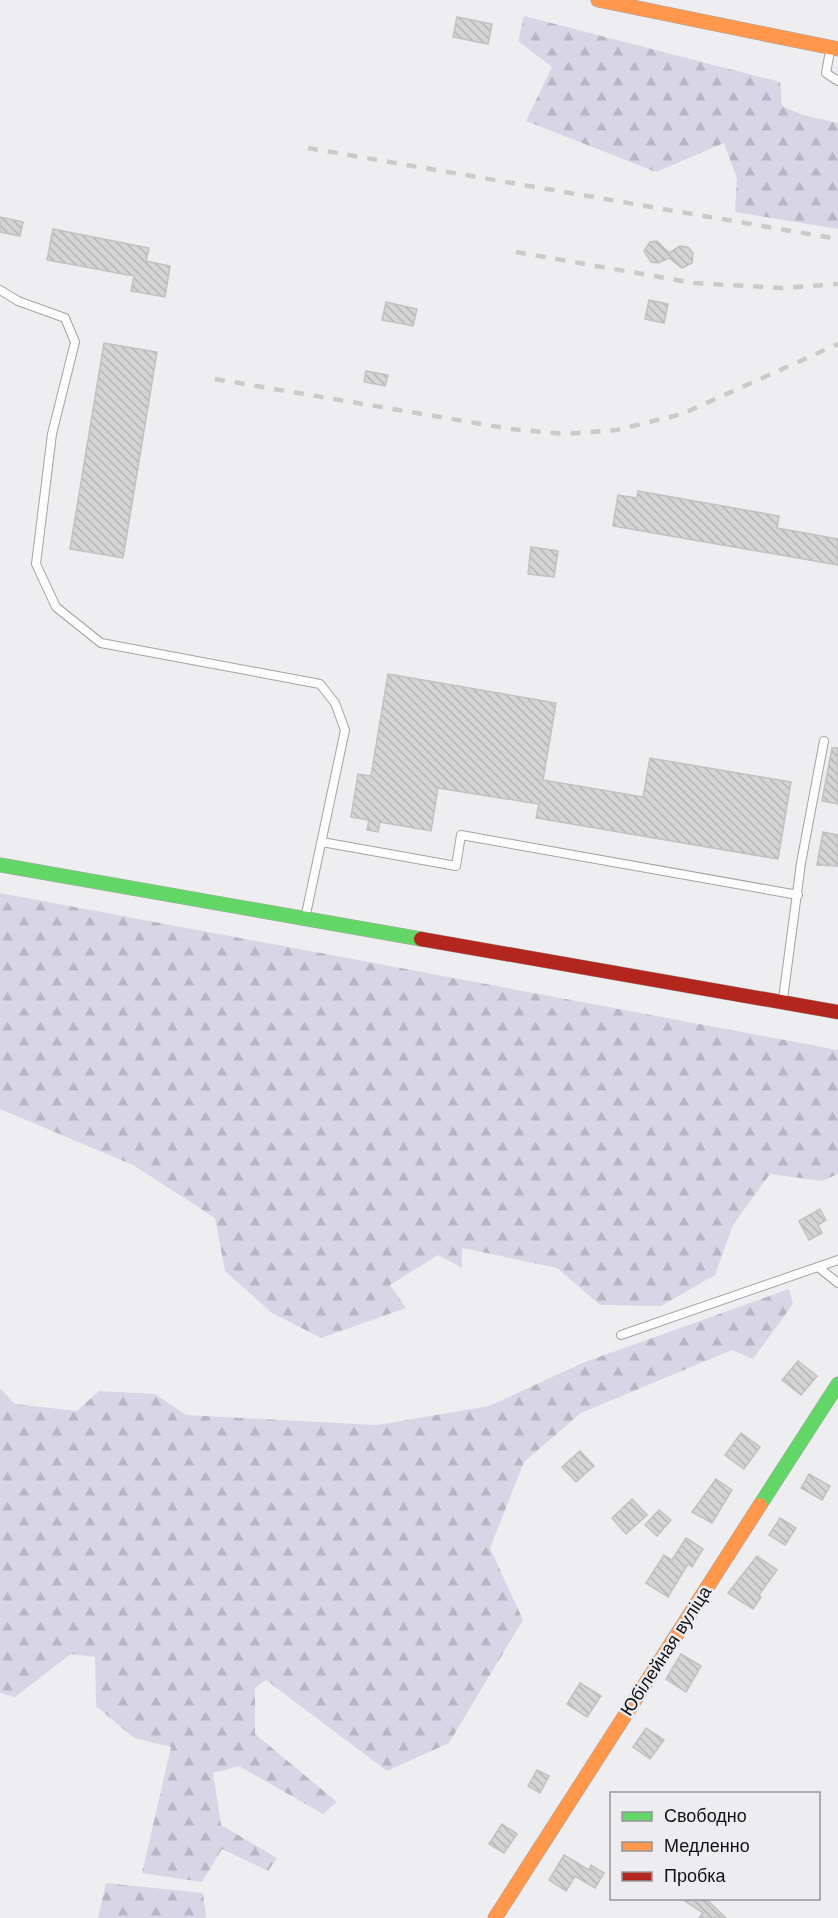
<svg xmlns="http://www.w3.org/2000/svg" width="838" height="1918" viewBox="0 0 838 1918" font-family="Helvetica,sans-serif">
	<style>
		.forest { fill: url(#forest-firs) }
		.building { fill: url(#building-back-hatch); stroke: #c1c1c3; stroke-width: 1.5 }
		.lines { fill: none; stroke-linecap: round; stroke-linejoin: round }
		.lane-casing { stroke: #a3a3a4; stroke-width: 10 }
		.fast-casing { stroke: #a3a3a4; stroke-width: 15 }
		.slow-casing { stroke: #a3a3a4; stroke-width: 15 }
		.jam-casing { stroke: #a3a3a4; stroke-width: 15 }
		.lane { stroke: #fcfcfd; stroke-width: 8 }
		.fast { stroke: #63d668; stroke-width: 14 }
		.slow { stroke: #ff974d; stroke-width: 14 }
		.jam { stroke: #b3261e; stroke-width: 14 }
		.rail { stroke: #cacacb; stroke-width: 4.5; stroke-dasharray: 10 10; stroke-linecap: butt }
		.labels { text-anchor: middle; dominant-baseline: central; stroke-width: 5; stroke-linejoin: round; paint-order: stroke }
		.street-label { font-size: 18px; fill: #121213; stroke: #ededf1 }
	</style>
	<defs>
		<pattern id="forest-firs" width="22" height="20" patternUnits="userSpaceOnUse" patternTransform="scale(1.5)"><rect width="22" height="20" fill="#d8d5e6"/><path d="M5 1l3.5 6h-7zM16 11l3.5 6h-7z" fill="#b8b6c4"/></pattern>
		<pattern id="building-back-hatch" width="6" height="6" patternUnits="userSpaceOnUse" patternTransform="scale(1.5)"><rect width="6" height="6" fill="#d4d4d5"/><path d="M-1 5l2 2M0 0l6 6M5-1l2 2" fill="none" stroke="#b5b5b6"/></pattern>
	</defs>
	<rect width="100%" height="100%" fill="#eeeef0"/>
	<g class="forest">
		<polygon points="524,16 780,82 782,106 803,115 838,123 838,229 735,212 737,179 724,143 656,172 526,121 552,67 518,41"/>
		<polygon points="0,893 838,1050 838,1174 822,1181 770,1174 733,1225 715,1275 661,1306 600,1305 557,1268 462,1248 462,1268 438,1255 390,1285 406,1308 321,1338 272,1313 225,1271 215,1218 133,1165 0,1109"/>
		<polygon points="789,1289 793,1304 753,1359 732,1350 581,1413 524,1462 490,1548 523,1620 449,1743 387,1771 266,1680 255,1688 255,1734 337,1802 323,1814 239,1766 213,1773 221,1825 277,1858 268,1871 222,1849 202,1882 142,1873 171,1747 134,1738 96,1706 95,1657 71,1654 15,1697 0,1693 0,1388 15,1404 77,1411 99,1391 155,1394 186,1415 377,1425 489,1406 585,1362"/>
		<polygon points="106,1883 203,1893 206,1918 98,1918"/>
	</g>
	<g class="building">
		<polygon points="457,17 492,24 488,44 453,37"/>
		<polygon points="0,217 23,222 20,236 0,232"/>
		<polygon points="53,229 149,248 146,261 170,266 165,297 131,291 134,276 47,260"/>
		<polygon points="657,241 669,253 680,246 688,247 693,253 692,263 682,268 669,258 658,263 651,262 644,251 650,242"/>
		<polygon points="649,300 668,304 664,323 645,319"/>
		<polygon points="386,302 417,309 413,326 382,320"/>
		<polygon points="104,343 157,352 123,558 70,549"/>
		<polygon points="366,371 388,375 385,386 364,382"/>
		<polygon points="638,491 779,516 777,528 838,539 838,565 613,526 618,495 637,498"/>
		<polygon points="531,547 558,551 554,577 528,574"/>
		<polygon points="388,674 556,703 543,780 643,797 650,758 791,782 778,859 536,818 539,804 438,788 431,831 380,822 378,832 367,830 369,820 351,817 358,774 371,776"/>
		<polygon points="832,748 838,748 838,804 822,801"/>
		<polygon points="823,832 838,835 838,866 817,865"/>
		<polygon points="820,1209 826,1220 818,1225 822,1233 809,1240 799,1221"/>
		<polygon points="798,1361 817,1376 801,1395 782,1380"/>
		<polygon points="741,1433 760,1447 744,1469 725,1455"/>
		<polygon points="580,1451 594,1466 576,1482 562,1467"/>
		<polygon points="809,1474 830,1486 822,1500 801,1488"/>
		<polygon points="716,1479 732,1490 712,1523 692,1512"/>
		<polygon points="632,1499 647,1515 626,1534 612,1518"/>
		<polygon points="659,1510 671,1520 657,1536 645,1525"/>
		<polygon points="780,1518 796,1528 785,1545 769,1535"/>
		<polygon points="686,1538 703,1549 692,1567 688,1564 668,1597 646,1583 664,1555 672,1560"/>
		<polygon points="757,1556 777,1570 759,1595 761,1597 753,1609 728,1593"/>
		<polygon points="681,1654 701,1666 686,1692 666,1679"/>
		<polygon points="580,1683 601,1696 587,1717 567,1704"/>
		<polygon points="646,1728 664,1740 650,1759 633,1747"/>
		<polygon points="537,1770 549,1776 540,1793 528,1786"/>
		<polygon points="502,1824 517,1834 504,1853 489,1844"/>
		<polygon points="564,1855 589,1870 591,1865 604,1873 595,1888 575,1876 566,1891 549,1880"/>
		<polygon points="682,1899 706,1899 726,1918 699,1918 703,1913"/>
	</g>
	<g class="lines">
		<defs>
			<g id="lane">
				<polyline points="830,51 826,73 838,81"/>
				<polyline points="0,290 18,301 65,318 75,342 52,434 36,564 56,607 101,643 320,684 335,703 345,730 306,914"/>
				<polyline points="322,842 456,866 461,835 798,895"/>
				<polyline points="783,999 801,863 824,741"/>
				<polyline points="818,1267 838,1283"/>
				<polyline points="621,1335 838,1260"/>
			</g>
			<g id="fast">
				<polyline points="0,865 421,939"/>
				<polyline points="760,1505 838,1384"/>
			</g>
			<g id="slow">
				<polyline points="598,0 838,49"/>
				<polyline points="495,1918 760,1505"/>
			</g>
			<polyline id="jam" points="421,939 838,1012"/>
		</defs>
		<use href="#lane" class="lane-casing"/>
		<use href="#fast" class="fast-casing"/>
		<use href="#slow" class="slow-casing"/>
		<use href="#jam" class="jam-casing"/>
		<use href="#lane" class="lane"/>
		<use href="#fast" class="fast"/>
		<use href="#slow" class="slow"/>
		<use href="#jam" class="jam"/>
		<g class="rail">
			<polyline points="308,148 838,239"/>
			<polyline points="516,252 694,283 783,288 838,284"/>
			<polyline points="215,379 511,429 565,434 617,430 682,414 838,344"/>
		</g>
	</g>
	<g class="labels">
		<g class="street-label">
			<text transform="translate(666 1651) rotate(-57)">Юбілейная вуліца</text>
		</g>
	</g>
	<rect x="610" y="1792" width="210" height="108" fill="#ededf1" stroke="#959598" stroke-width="1.5"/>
	<rect x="622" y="1812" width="30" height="9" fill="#63d668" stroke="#959598" stroke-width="1.5"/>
	<text x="664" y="1822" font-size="18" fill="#121213">Свободно</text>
	<rect x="622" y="1842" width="30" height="9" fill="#ff974d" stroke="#959598" stroke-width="1.5"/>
	<text x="664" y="1852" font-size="18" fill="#121213">Медленно</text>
	<rect x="622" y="1872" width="30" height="9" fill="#b3261e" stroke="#959598" stroke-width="1.5"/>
	<text x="664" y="1882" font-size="18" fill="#121213">Пробка</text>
</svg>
